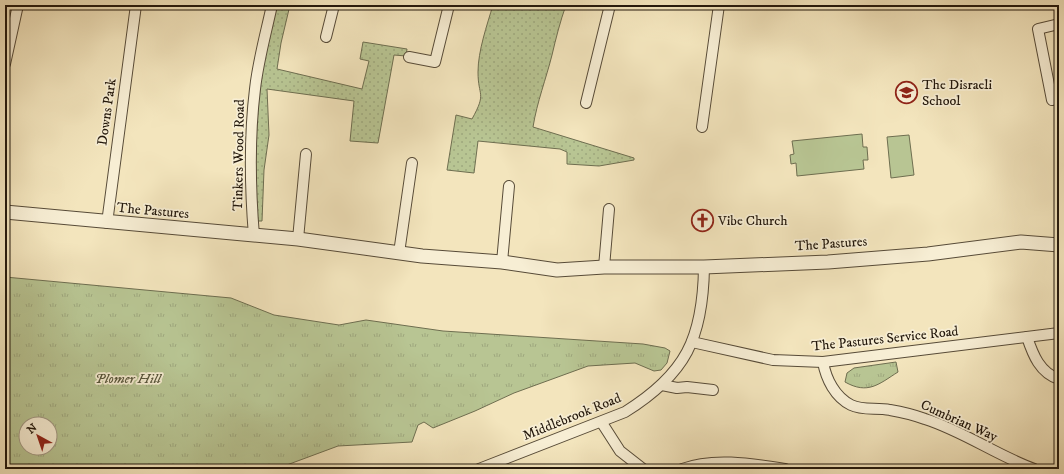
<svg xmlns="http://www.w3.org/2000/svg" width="1064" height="474" viewBox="0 0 1064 474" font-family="'IM FELL DW Pica',serif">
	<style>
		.grass { fill: url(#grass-dots); stroke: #6e6e50 }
		.park { fill: url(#park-tufts); stroke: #6e6e50; fill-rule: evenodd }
		.garden { fill: #b8c593; stroke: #6e6e50 }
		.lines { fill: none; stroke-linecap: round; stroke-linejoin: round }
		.minor-casing { stroke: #574b38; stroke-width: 12 }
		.tertiary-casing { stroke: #574b38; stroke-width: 15 }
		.minor { stroke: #f7eed4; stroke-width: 10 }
		.tertiary { stroke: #f7eed4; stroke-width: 13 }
		.labels { text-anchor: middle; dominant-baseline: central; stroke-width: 3.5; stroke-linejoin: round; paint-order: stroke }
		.poi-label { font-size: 14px; fill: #23180c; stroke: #f7eed4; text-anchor: start }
		.street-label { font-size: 14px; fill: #23180c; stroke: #f7eed4 }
		.park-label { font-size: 14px; font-style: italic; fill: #57553b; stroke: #f7eed4 }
	</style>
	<defs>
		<pattern id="grass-dots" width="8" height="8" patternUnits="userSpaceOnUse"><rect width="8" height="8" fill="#b8c593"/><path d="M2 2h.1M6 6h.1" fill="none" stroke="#9ea87e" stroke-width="1.8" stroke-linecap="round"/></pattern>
		<pattern id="park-tufts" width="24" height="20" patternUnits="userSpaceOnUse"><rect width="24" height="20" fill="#b8c593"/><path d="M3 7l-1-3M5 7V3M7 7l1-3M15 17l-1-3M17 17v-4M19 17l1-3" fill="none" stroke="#9ea87e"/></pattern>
	</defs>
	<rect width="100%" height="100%" fill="#f3e5bd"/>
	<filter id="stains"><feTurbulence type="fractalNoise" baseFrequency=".005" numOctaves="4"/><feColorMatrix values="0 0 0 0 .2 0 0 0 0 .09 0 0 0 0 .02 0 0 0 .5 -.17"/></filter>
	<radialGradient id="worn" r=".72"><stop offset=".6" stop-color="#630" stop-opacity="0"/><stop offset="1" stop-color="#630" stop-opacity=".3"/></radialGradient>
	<g class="grass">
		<polygon points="275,5 290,5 281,43 277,69 362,89 369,61 360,59 363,42 407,49 406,56 394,55 378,143 350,141 354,101 267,89 269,135 264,170 262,221 257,221 254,175 259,88"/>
		<path d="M 493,5 L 566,5 C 560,22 556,38 552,55 C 546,79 537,102 533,127 L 634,158 L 634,160 L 599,166 L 567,164 L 567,152 L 560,149 L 478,141 L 474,173 L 447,170 L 456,115 L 472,119 C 487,92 478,97 478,72 C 478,51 487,25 493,5 Z"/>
	</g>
	<g class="park">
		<path d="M 5,277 L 231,298 L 274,315 L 339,325 L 366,320 L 443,331 L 643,344 L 665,348 L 670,351 L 667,363 L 661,370 L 654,371 L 635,363 L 588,366 L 514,393 L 475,411 L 433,428 L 424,422 L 418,425 L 412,442 L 338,446 L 276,469 L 5,469 ZM 26,424 L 50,424 L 50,448 L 26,448 Z"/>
		<path d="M 896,362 L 898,372 C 879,384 868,395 845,382 L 847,373 L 854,368 Z"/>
	</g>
	<g class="garden">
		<polygon points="862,134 863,147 867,147 868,160 863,160 864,169 797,176 796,163 791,164 790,155 794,154 792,141"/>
		<polygon points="909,135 914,175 891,178 887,137"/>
	</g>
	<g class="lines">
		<defs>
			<g id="minor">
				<polyline points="326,37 334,5"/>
				<polyline points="409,57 435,62 449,5"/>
				<polyline points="5,64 18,5"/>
				<polyline points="1052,100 1038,29 1059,24"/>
				<polyline points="586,103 610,5"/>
				<polyline points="702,127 719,5"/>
				<polyline points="107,223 136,5"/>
				<path d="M 254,236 C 250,187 249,138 255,89 C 258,61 266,33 272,5"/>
				<polyline points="298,239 306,154"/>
				<polyline points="399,253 412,163"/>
				<polyline points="502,262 509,186"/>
				<polyline points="604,267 609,209"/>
				<path d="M 1027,337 C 1033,355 1040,373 1059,379"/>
				<polyline points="692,342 773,360 823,362 1059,333"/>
				<path d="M 823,362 C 826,379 835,397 851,405 C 863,411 877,407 890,410 C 902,412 914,415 925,419 C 963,431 996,455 1034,469"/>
				<polyline points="662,385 677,388 687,387 713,390"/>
				<polyline points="602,423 620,451 643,469"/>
				<path d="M 479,469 L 625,412 C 686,374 703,338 704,267"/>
				<path d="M 682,469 C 714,457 753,464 785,469"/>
			</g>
			<polyline id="tertiary" points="5,212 298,239 422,256 502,262 557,270 604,267 704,267 828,262 928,254 1021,242 1059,245"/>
		</defs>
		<use href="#minor" class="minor-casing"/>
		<use href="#tertiary" class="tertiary-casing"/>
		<use href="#minor" class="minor"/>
		<use href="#tertiary" class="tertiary"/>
	</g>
	<defs>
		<symbol id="school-ring" viewBox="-11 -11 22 22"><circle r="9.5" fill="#f7eed4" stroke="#8f2418" stroke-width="1.5"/><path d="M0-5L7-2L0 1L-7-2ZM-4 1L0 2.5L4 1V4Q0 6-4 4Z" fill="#8f2418"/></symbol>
		<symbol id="church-ring" viewBox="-11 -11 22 22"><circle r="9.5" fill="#f7eed4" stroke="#8f2418" stroke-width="1.5"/><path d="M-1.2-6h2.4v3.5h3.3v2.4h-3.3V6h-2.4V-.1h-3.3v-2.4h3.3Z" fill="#8f2418"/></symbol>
	</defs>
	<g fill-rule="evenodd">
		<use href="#school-ring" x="894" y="80" width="25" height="25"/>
		<use href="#church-ring" x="690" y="208" width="25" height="25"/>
	</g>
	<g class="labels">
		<g class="poi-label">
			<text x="922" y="85">The Disraeli<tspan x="922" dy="16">School</tspan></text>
			<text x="718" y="221">Vibe Church</text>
		</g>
		<g class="street-label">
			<text transform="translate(107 112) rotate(-82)">Downs Park</text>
			<text transform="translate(239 155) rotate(-89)">Tinkers Wood Road</text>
			<text transform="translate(153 211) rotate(5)">The Pastures</text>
			<text transform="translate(831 244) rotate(-4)">The Pastures</text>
			<text transform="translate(885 339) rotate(-6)">The Pastures Service Road</text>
			<text transform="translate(572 417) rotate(-22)">Middlebrook Road</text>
			<text transform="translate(959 421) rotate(24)">Cumbrian Way</text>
		</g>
		<g class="park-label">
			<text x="128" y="379">Plomer Hill</text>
		</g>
	</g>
	<rect width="1064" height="474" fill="none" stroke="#f3e5bd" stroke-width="20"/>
	<rect x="6" y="6" width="1052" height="462" fill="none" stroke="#23180c" stroke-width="2"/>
	<rect x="10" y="10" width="1044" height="454" fill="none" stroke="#23180c"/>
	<g transform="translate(38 436) rotate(320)"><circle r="19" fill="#f7eed4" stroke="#a29884"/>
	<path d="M0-3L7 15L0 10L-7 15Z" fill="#8f2418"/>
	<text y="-6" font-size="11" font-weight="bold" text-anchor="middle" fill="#23180c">N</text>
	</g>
	<rect width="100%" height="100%" filter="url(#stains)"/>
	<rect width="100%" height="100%" fill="url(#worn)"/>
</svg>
